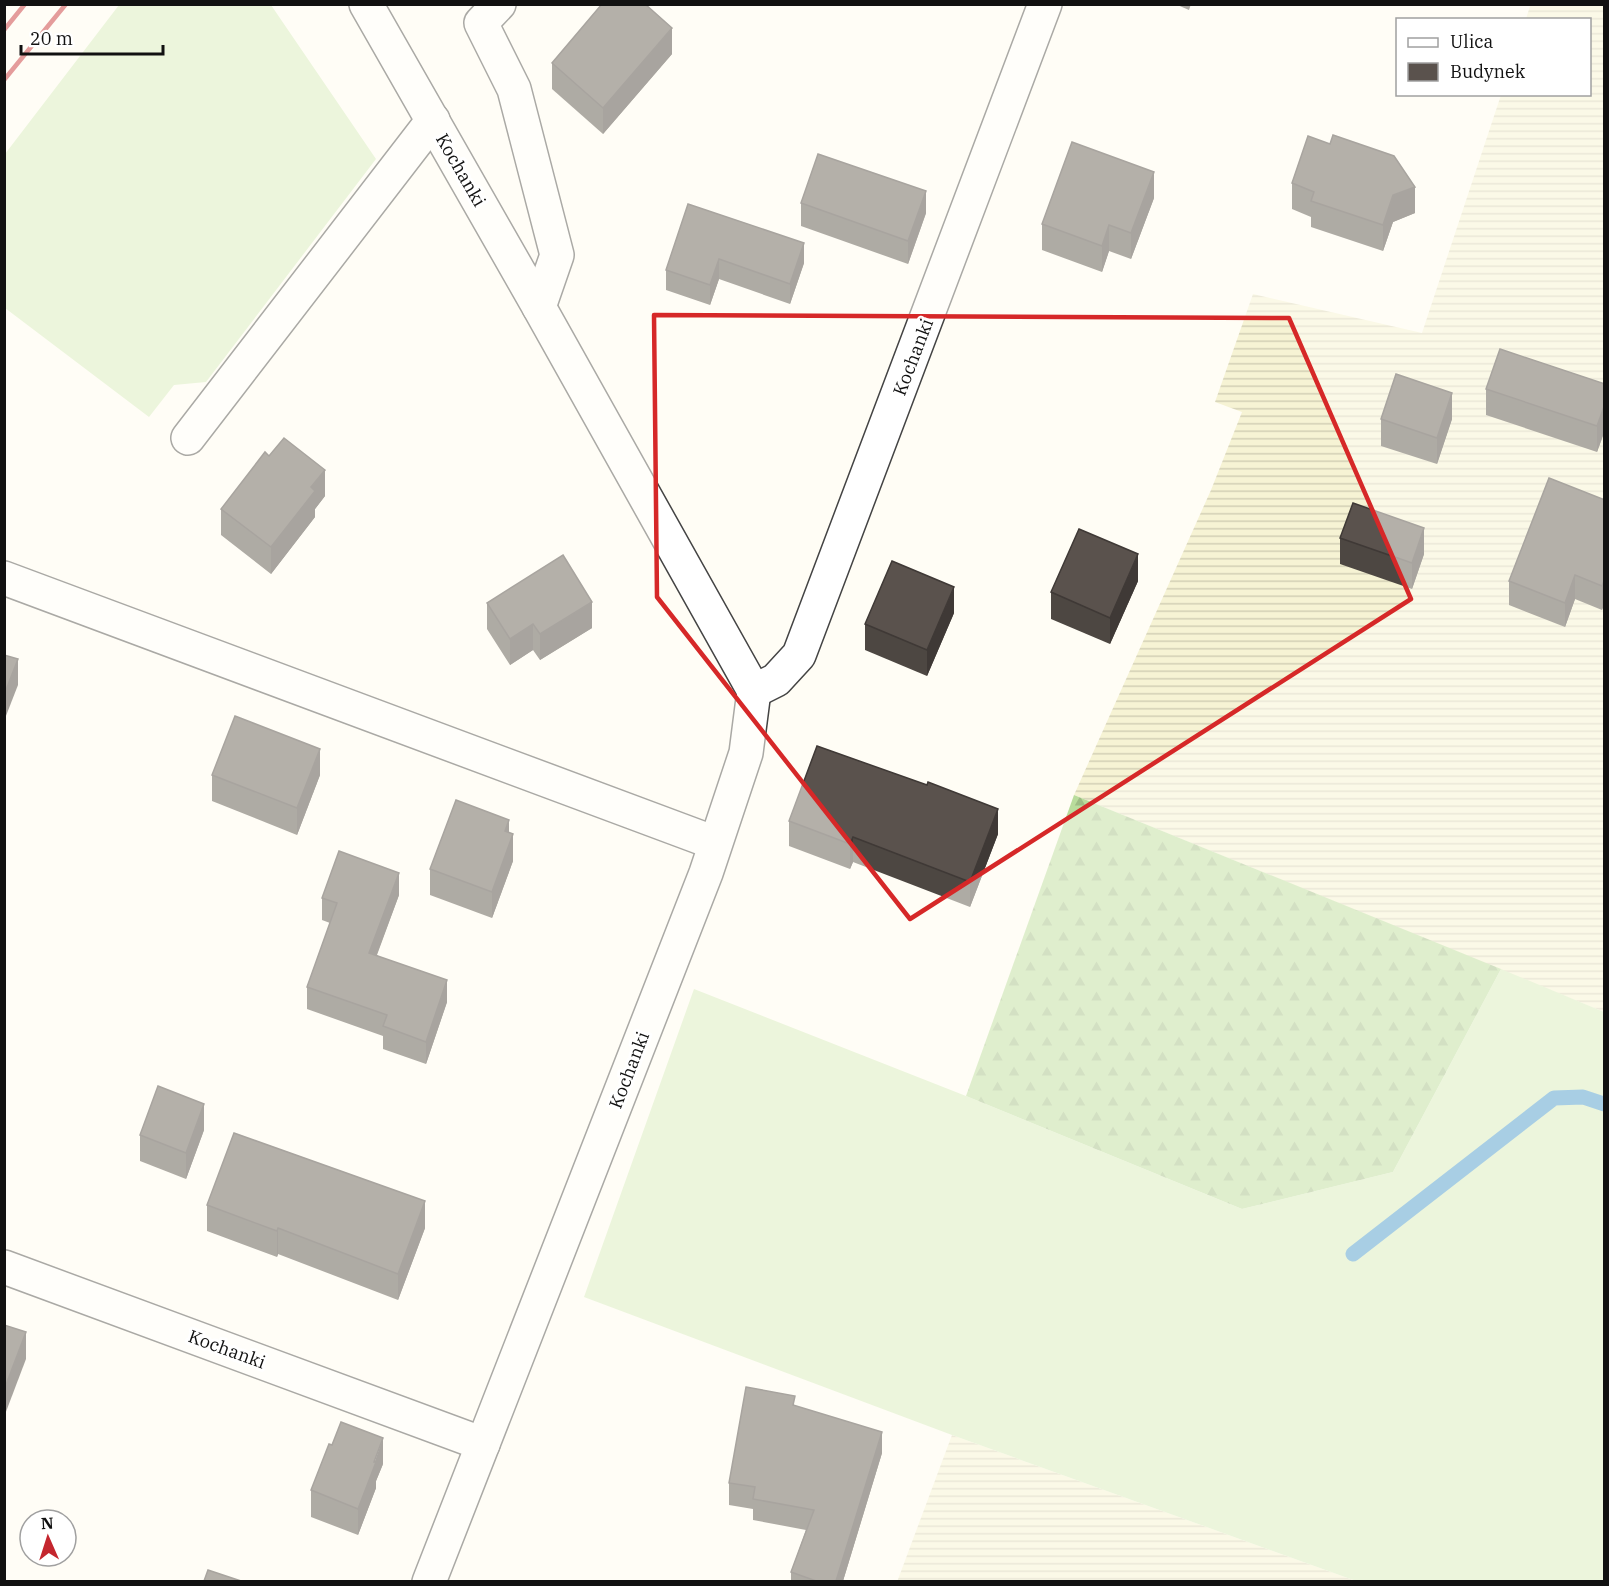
<svg xmlns="http://www.w3.org/2000/svg" width="1609" height="1586" viewBox="0 0 1609 1586" font-family="'IBM Plex Serif',serif">
	<style>
		.farmland { fill: url(#farmland-rules) }
		.grass { fill: #d5ebbd }
		.forest { fill: url(#forest-firs) }
		.lines { fill: none; stroke-linecap: round; stroke-linejoin: round }
		.stream { stroke: #3f96cf; stroke-width: 15 }
		.minor-casing { stroke: #444; stroke-width: 36 }
		.minor { stroke: #fff; stroke-width: 33 }
		.rail { stroke: #c4262e; stroke-width: 4.5 }
		.wall { fill: #4d4742 }
		.shaded-wall { fill: #3f3936 }
		.building { fill: #5a524d; stroke: #3f3936; stroke-width: 1.5 }
		.marked { fill: none; stroke: #d62828; stroke-width: 4.5; stroke-linejoin: round }
		.labels { text-anchor: middle; dominant-baseline: central; stroke-width: 6; stroke-linejoin: round; paint-order: stroke }
		.street-label { font-size: 18px; fill: #111; stroke: #fff }
	</style>
	<defs>
		<pattern id="farmland-rules" width="6" height="5" patternUnits="userSpaceOnUse" patternTransform="scale(1.5)"><rect width="6" height="5" fill="#f6f3d4"/><path d="M0 2.5h6" fill="none" stroke="#d2cfb5"/></pattern>
		<pattern id="forest-firs" width="22" height="20" patternUnits="userSpaceOnUse" patternTransform="scale(1.5)"><rect width="22" height="20" fill="#b9dc9c"/><path d="M5 1l3.5 6h-7zM16 11l3.5 6h-7z" fill="#9ebc85"/></pattern>
	</defs>
	<rect width="100%" height="100%" fill="#fffdf5"/>
	<g class="farmland">
		<polygon points="1526,5 1604,5 1604,1012 1074,795 1211,490 1242,412 1215,402 1253,294 1422,333 1501,95 1590,94 1590,20 1526,19 1530,6"/>
		<polygon points="952,1435 1356,1581 897,1582"/>
	</g>
	<g class="grass">
		<polygon points="271,5 376,159 206,382 174,385 149,417 5,308 5,154 119,5"/>
		<polygon points="1501,969 1604,1012 1604,1581 1356,1581 952,1435 584,1297 694,989 966,1096 1242,1209 1393,1172"/>
	</g>
	<polygon class="forest" points="1074,795 1501,969 1393,1172 1242,1209 966,1096"/>
	<g class="lines">
		<polyline class="stream" points="1353,1254 1554,1098 1583,1097 1604,1104"/>
		<defs>
			<g id="minor">
				<polyline points="366,4 539,307 754,691 746,753 706,873 429,1582"/>
				<polyline points="499,4 481,23 514,89 557,255 539,307"/>
				<polyline points="188,438 433,120"/>
				<polyline points="4,578 715,843"/>
				<polyline points="754,691 776,680 799,655 1045,4"/>
				<polyline points="4,1267 483,1444"/>
			</g>
		</defs>
		<use href="#minor" class="minor-casing"/>
		<use href="#minor" class="minor"/>
		<g class="rail">
			<polyline points="4,30 25,4"/>
			<polyline points="4,80 66,4"/>
		</g>
	</g>
	<g class="wall">
		<polygon points="1175,4 1191,4 1189,10"/>
		<polygon points="672,54 603,134 552,89 552,63"/>
		<polygon points="1292,183 1415,213 1393,222 1383,251 1311,227 1311,217 1292,209"/>
		<polygon points="1154,198 1131,259 1109,251 1102,272 1042,250 1042,224"/>
		<polygon points="801,203 926,213 908,264 801,226"/>
		<polygon points="688,204 804,263 790,304 719,279 710,305 666,290 666,270"/>
		<polygon points="1605,384 1605,430 1597,452 1486,415 1486,389"/>
		<polygon points="1381,419 1452,419 1437,464 1381,446"/>
		<polygon points="325,496 315,509 315,517 271,574 221,535 221,509"/>
		<polygon points="1605,500 1605,602 1602,610 1575,599 1565,627 1509,605 1509,581"/>
		<polygon points="1340,538 1424,554 1412,589 1340,564"/>
		<polygon points="1138,581 1110,644 1051,619 1051,592"/>
		<polygon points="487,603 592,628 540,660 533,650 510,665 487,629"/>
		<polygon points="954,613 927,676 865,650 865,624"/>
		<polygon points="212,775 320,775 297,835 212,801"/>
		<polygon points="789,821 998,834 970,907 853,862 850,869 789,846"/>
		<polygon points="509,833 513,861 492,918 430,895 430,869"/>
		<polygon points="399,895 377,955 447,1002 426,1064 383,1049 383,1036 307,1009 307,987 330,923 322,920 322,898"/>
		<polygon points="204,1130 186,1179 140,1161 140,1135"/>
		<polygon points="207,1205 425,1228 398,1300 278,1254 277,1257 207,1231"/>
		<polygon points="795,1406 882,1453 843,1581 791,1581 791,1572 806,1530 753,1520 753,1509 729,1505 729,1483"/>
		<polygon points="383,1464 376,1481 376,1488 358,1535 311,1517 311,1490"/>
	</g>
	<g class="shaded-wall">
		<polygon points="672,28 672,54 603,134 603,108"/>
		<polygon points="1154,172 1154,198 1131,259 1131,233"/>
		<polygon points="1415,187 1415,213 1393,222 1383,251 1383,225 1393,195"/>
		<polygon points="926,191 926,213 908,264 908,241"/>
		<polygon points="1109,225 1109,251 1102,272 1102,246"/>
		<polygon points="804,243 804,263 790,304 790,284"/>
		<polygon points="719,259 719,279 710,305 710,285"/>
		<polygon points="1452,393 1452,419 1437,464 1437,438"/>
		<polygon points="1605,404 1605,430 1597,452 1597,426"/>
		<polygon points="325,470 325,496 315,509 315,517 271,574 271,547 311,487"/>
		<polygon points="1424,528 1424,554 1412,589 1412,563"/>
		<polygon points="1138,554 1138,581 1110,644 1110,618"/>
		<polygon points="1575,575 1575,599 1565,627 1565,603"/>
		<polygon points="1605,578 1605,602 1602,610 1602,586"/>
		<polygon points="954,587 954,613 927,676 927,650"/>
		<polygon points="592,602 592,628 540,660 540,634"/>
		<polygon points="533,624 533,650 510,665 510,639"/>
		<polygon points="18,659 18,685 4,721 4,695"/>
		<polygon points="320,749 320,775 297,835 297,808"/>
		<polygon points="998,809 998,834 970,907 970,882"/>
		<polygon points="509,820 509,846 505,831"/>
		<polygon points="513,834 513,861 492,918 492,892"/>
		<polygon points="853,837 853,862 850,869 850,844"/>
		<polygon points="399,873 399,895 369,975 369,953"/>
		<polygon points="447,980 447,1002 426,1064 426,1042"/>
		<polygon points="204,1104 204,1130 186,1179 186,1153"/>
		<polygon points="425,1201 425,1228 398,1300 398,1274"/>
		<polygon points="278,1228 278,1254 277,1257 277,1231"/>
		<polygon points="26,1332 26,1359 4,1417 4,1390"/>
		<polygon points="882,1432 882,1453 843,1581 836,1581"/>
		<polygon points="383,1438 383,1464 376,1481 376,1488 358,1535 358,1509"/>
	</g>
	<g class="building">
		<polygon points="602,4 645,4 672,28 603,108 552,63"/>
		<polygon points="1333,135 1394,156 1415,187 1393,195 1383,225 1311,201 1314,192 1292,183 1308,136 1330,144"/>
		<polygon points="1072,142 1154,172 1131,233 1109,225 1102,246 1042,224"/>
		<polygon points="818,154 926,191 908,241 801,203"/>
		<polygon points="688,204 804,243 790,284 719,259 710,285 666,270"/>
		<polygon points="1500,349 1605,384 1605,404 1597,426 1486,389"/>
		<polygon points="1396,374 1452,393 1437,438 1381,419"/>
		<polygon points="284,438 325,470 311,487 315,491 271,547 221,509 265,452 269,456"/>
		<polygon points="1549,478 1605,500 1605,578 1602,586 1575,575 1565,603 1509,581"/>
		<polygon points="1353,503 1424,528 1412,563 1340,538"/>
		<polygon points="1079,529 1138,554 1110,618 1051,592"/>
		<polygon points="563,555 592,602 540,634 533,624 510,639 487,603"/>
		<polygon points="892,561 954,587 927,650 865,624"/>
		<polygon points="4,655 18,659 4,695"/>
		<polygon points="235,716 320,749 297,808 212,775"/>
		<polygon points="817,746 927,785 928,782 998,809 970,882 853,837 850,844 789,821"/>
		<polygon points="456,800 509,820 505,831 513,834 492,892 430,869"/>
		<polygon points="339,851 399,873 369,953 447,980 426,1042 383,1026 387,1015 307,987 337,903 322,898"/>
		<polygon points="158,1086 204,1104 186,1153 140,1135"/>
		<polygon points="234,1133 425,1201 398,1274 278,1228 277,1231 207,1205"/>
		<polygon points="4,1325 26,1332 4,1390"/>
		<polygon points="746,1387 795,1396 793,1405 882,1432 836,1581 816,1581 791,1572 814,1510 753,1499 755,1487 729,1483"/>
		<polygon points="341,1422 383,1438 374,1462 376,1462 358,1509 311,1490 329,1444 332,1445"/>
		<polygon points="208,1570 241,1581 204,1581"/>
	</g>
	<path d="M0 0H1609V1586H0ZM 654,315 L 1289,318 L 1411,599 L 910,919 L 657,597 Z" fill="#fffdf5" fill-opacity=".55" fill-rule="evenodd"/>
	<path class="marked" d="M 654,315 L 1289,318 L 1411,599 L 910,919 L 657,597 Z"/>
	<g class="labels">
		<g class="street-label">
			<text transform="translate(461 170) rotate(60)">Kochanki</text>
			<text transform="translate(913 357) rotate(-69)">Kochanki</text>
			<text transform="translate(629 1070) rotate(-69)">Kochanki</text>
			<text transform="translate(227 1349) rotate(20)">Kochanki</text>
		</g>
	</g>
	<rect width="1609" height="1586" fill="none" stroke="#111111" stroke-width="12"/>
	<rect x="1396" y="18" width="195" height="78" fill="#ffffff" stroke="#a0a0a0" stroke-width="1.5"/>
	<rect x="1408" y="38" width="30" height="9" fill="#ffffff" stroke="#a0a0a0" stroke-width="1.5"/>
	<text x="1450" y="48" font-size="18" fill="#111111">Ulica</text>
	<rect x="1408" y="63" width="30" height="18" fill="#5a524d" stroke="#a0a0a0" stroke-width="1.5"/>
	<text x="1450" y="78" font-size="18" fill="#111111">Budynek</text>
	<g transform="translate(48 1538) rotate(357)"><circle r="28" fill="#ffffff" stroke="#a0a0a0" stroke-width="1.5"/>
	<path d="M0-4.5L10 22L0 15L-10 22Z" fill="#c4262e"/>
	<text y="-9" font-size="16" font-weight="bold" text-anchor="middle" fill="#111111">N</text>
	</g>
	<path d="M21 45v9h142v-9" fill="none" stroke="#111111" stroke-width="3"/>
	<text x="30" y="45" font-size="18" fill="#111111" stroke="#ffffff" stroke-width="4.5" paint-order="stroke">20 m</text>
</svg>
